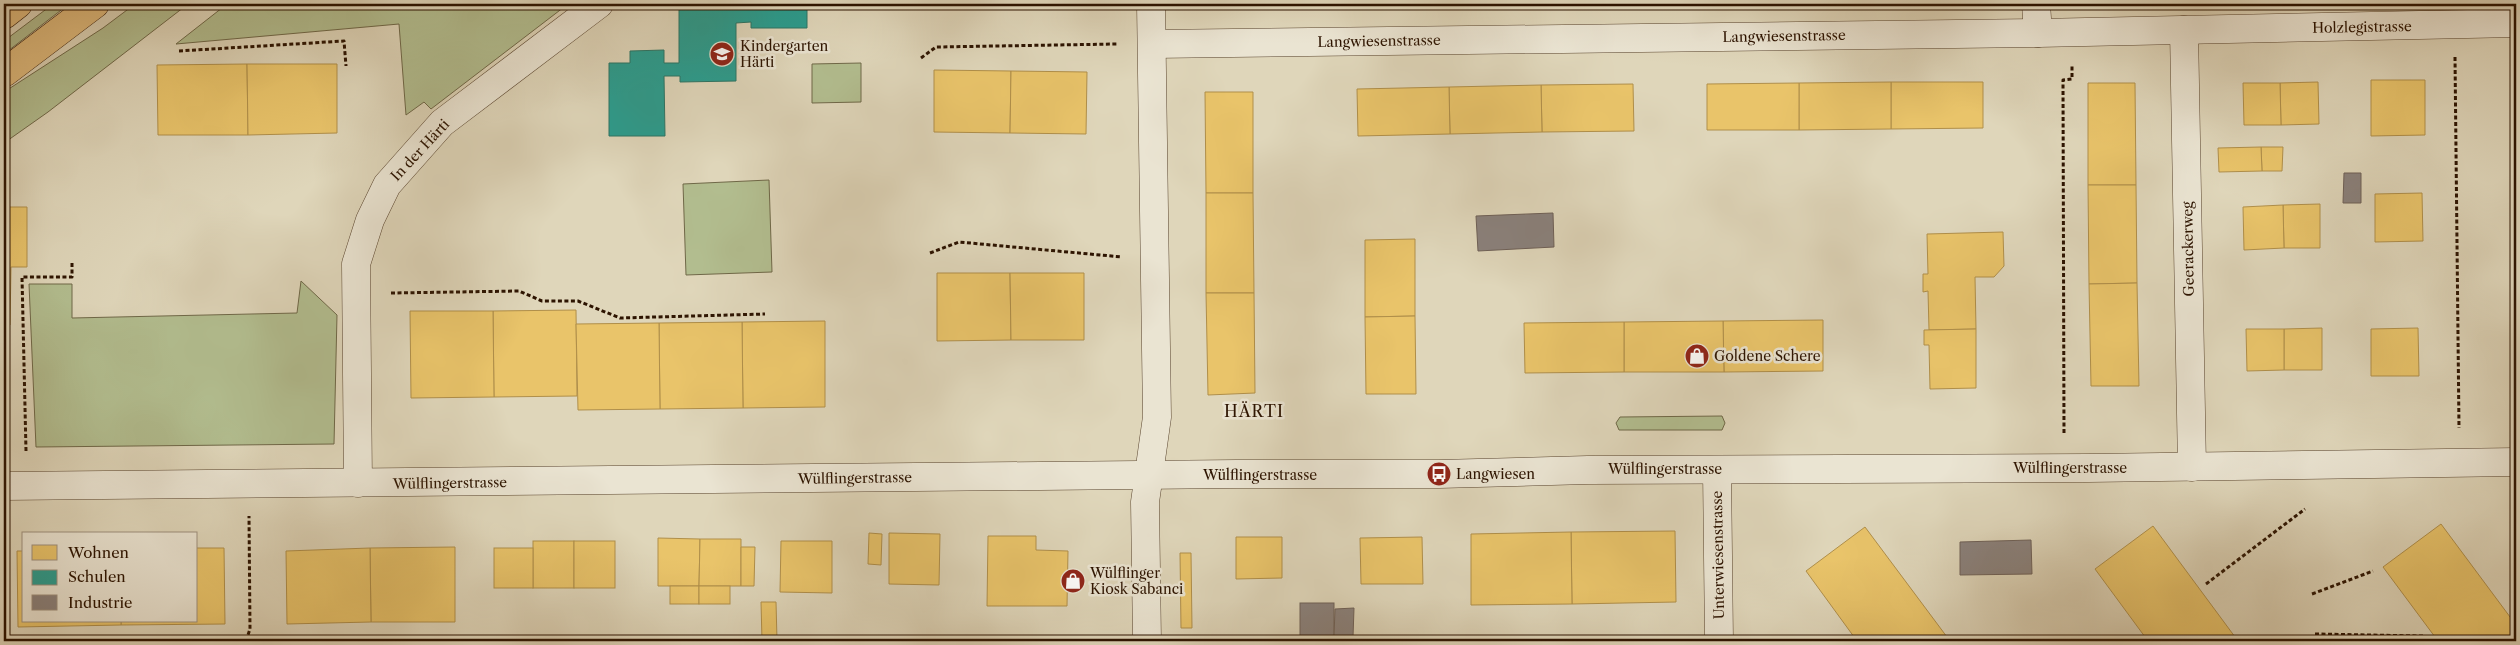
<svg xmlns="http://www.w3.org/2000/svg" width="2520" height="645" viewBox="0 0 2520 645" font-family="'Libre Caslon Text',serif">
	<style>
		.green { fill: #b2bd8f; stroke: #6f6848 }
		.homes { fill: #e9c46a; stroke: #b08f4a }
		.schools { fill: #2a9d8f; stroke: #2b7464 }
		.industry { fill: #8a817c; stroke: #6e6057 }
		.lines { fill: none; stroke-linecap: round; stroke-linejoin: round }
		.minor-casing { stroke: #59442e; stroke-width: 29 }
		.tertiary-casing { stroke: #59442e; stroke-width: 29 }
		.primary-casing { stroke: #2c1300; stroke-width: 29 }
		.path { stroke: #2c1300; stroke-width: 3; stroke-dasharray: 4 2.5; stroke-linecap: butt }
		.minor { stroke: #eae4d2; stroke-width: 28 }
		.tertiary { stroke: #eae4d2; stroke-width: 28 }
		.primary { stroke: #e0bb7d; stroke-width: 28 }
		.labels { text-anchor: middle; dominant-baseline: central; stroke-width: 5; stroke-linejoin: round; paint-order: stroke }
		.street-label { font-size: 14px; fill: #2c1300; stroke: #eae4d2 }
		.poi-label { font-size: 14px; fill: #2c1300; stroke: #eae4d2; text-anchor: start }
		.quarter-label { font-size: 16px; letter-spacing: 1px; fill: #2c1300; stroke: #eae4d2 }
	</style>
	<rect width="100%" height="100%" fill="#dfd6ba"/>
	<filter id="stains"><feTurbulence type="fractalNoise" baseFrequency=".004" numOctaves="4"/><feColorMatrix values="0 0 0 0 .2 0 0 0 0 .09 0 0 0 0 .02 0 0 0 .5 -.17"/></filter>
	<radialGradient id="worn" r=".72"><stop offset=".6" stop-color="#630" stop-opacity="0"/><stop offset="1" stop-color="#630" stop-opacity=".3"/></radialGradient>
	<g class="green">
		<polygon points="53,4 69,4 4,54 4,41"/>
		<polygon points="135,4 188,4 48,112 4,143 4,92 103,28"/>
		<polygon points="227,4 568,4 431,109 424,102 406,115 399,24 176,44"/>
		<polygon points="861,63 861,102 812,103 812,64"/>
		<polygon points="769,180 772,272 686,275 683,184"/>
		<polygon points="301,281 337,315 334,444 36,447 29,284 72,284 72,318 297,313"/>
		<polygon points="1722,416 1725,423 1722,430 1619,430 1616,423 1620,417"/>
	</g>
	<g class="homes">
		<polygon points="247,64 248,135 158,135 157,65"/>
		<polygon points="247,64 337,64 337,133 248,135"/>
		<polygon points="934,70 1011,71 1010,133 934,132"/>
		<polygon points="1011,71 1087,72 1086,134 1010,133"/>
		<polygon points="2371,80 2425,80 2425,135 2371,136"/>
		<polygon points="1891,82 1983,82 1983,128 1891,129"/>
		<polygon points="1891,82 1891,129 1799,130 1799,83"/>
		<polygon points="2318,82 2319,124 2281,125 2280,83"/>
		<polygon points="1799,83 1799,130 1707,130 1707,84"/>
		<polygon points="2088,83 2135,83 2136,185 2088,185"/>
		<polygon points="2243,83 2280,83 2281,125 2244,125"/>
		<polygon points="1633,84 1634,131 1542,132 1541,85"/>
		<polygon points="1541,85 1542,132 1450,134 1449,87"/>
		<polygon points="1449,87 1450,134 1358,136 1357,89"/>
		<polygon points="1205,92 1253,92 1253,193 1206,193"/>
		<polygon points="2261,147 2283,147 2282,171 2262,171"/>
		<polygon points="2261,147 2262,171 2219,172 2218,148"/>
		<polygon points="2088,185 2136,185 2137,283 2089,284"/>
		<polygon points="1206,193 1253,193 1254,293 1206,293"/>
		<polygon points="2422,193 2423,241 2375,242 2375,194"/>
		<polygon points="2320,204 2320,248 2284,248 2283,205"/>
		<polygon points="2283,205 2284,248 2244,250 2243,207"/>
		<polygon points="4,207 27,207 27,267 11,267 10,325 4,325"/>
		<polygon points="2003,232 2004,266 1994,277 1975,277 1976,329 1929,330 1928,291 1923,292 1923,274 1928,274 1927,234"/>
		<polygon points="1415,239 1415,316 1365,317 1365,240"/>
		<polygon points="937,273 1010,273 1011,340 937,341"/>
		<polygon points="1010,273 1084,273 1084,340 1011,340"/>
		<polygon points="2137,283 2139,386 2091,386 2089,284"/>
		<polygon points="1206,293 1254,293 1255,393 1208,395"/>
		<polygon points="576,310 577,396 494,397 493,311"/>
		<polygon points="410,311 493,311 494,397 411,398"/>
		<polygon points="1415,316 1416,394 1366,394 1365,317"/>
		<polygon points="1823,320 1823,371 1724,372 1723,321"/>
		<polygon points="825,321 825,407 743,408 742,322"/>
		<polygon points="1723,321 1724,372 1624,372 1624,322"/>
		<polygon points="742,322 743,408 660,409 659,323"/>
		<polygon points="1624,322 1624,372 1525,373 1524,323"/>
		<polygon points="659,323 660,409 578,410 576,324"/>
		<polygon points="2322,328 2322,370 2284,370 2284,329"/>
		<polygon points="2418,328 2419,376 2371,376 2371,329"/>
		<polygon points="1976,329 1976,388 1930,389 1929,345 1924,345 1924,330"/>
		<polygon points="2246,329 2284,329 2284,370 2247,371"/>
		<polygon points="2441,524 2516,625 2516,641 2438,641 2383,567"/>
		<polygon points="2153,526 2238,641 2148,641 2095,569"/>
		<polygon points="1865,527 1950,641 1857,641 1806,571"/>
		<polygon points="1675,531 1676,602 1572,604 1571,532"/>
		<polygon points="1571,532 1572,604 1471,605 1471,534"/>
		<polygon points="869,533 882,534 881,565 868,564"/>
		<polygon points="889,533 940,534 939,585 889,584"/>
		<polygon points="988,536 1036,536 1036,550 1068,551 1067,606 987,606"/>
		<polygon points="1236,537 1282,537 1282,578 1236,579"/>
		<polygon points="1422,537 1423,584 1361,584 1360,538"/>
		<polygon points="658,538 700,539 699,586 658,586"/>
		<polygon points="700,539 741,539 741,586 699,586"/>
		<rect x="533" y="541" width="41" height="47"/>
		<rect x="574" y="541" width="41" height="47"/>
		<polygon points="781,541 832,541 832,593 780,592"/>
		<polygon points="455,547 455,622 371,622 370,548"/>
		<polygon points="741,547 755,547 754,586 741,586"/>
		<polygon points="196,548 224,548 225,624 121,625 121,621 196,621"/>
		<polygon points="370,548 371,622 287,624 286,551"/>
		<rect x="494" y="548" width="39" height="40"/>
		<polygon points="17,551 24,551 24,621 121,621 121,625 18,627"/>
		<polygon points="1180,553 1191,553 1192,628 1181,628"/>
		<rect x="670" y="586" width="29" height="18"/>
		<rect x="699" y="586" width="31" height="18"/>
		<polygon points="761,602 776,602 777,640 762,641"/>
	</g>
	<polygon class="schools" points="701,4 735,4 735,8 750,8 750,4 807,4 807,28 751,28 751,22 736,23 736,81 680,82 680,76 664,76 665,136 609,136 609,63 630,63 630,51 664,50 664,63 679,63 679,9 701,9"/>
	<g class="industry">
		<polygon points="2344,173 2361,173 2361,203 2343,203"/>
		<polygon points="1553,213 1554,247 1478,251 1476,216"/>
		<polygon points="2031,540 2032,574 1960,575 1960,542"/>
		<rect x="1300" y="603" width="34" height="34"/>
		<polygon points="1354,608 1353,637 1334,637 1335,609"/>
	</g>
	<g class="lines">
		<defs>
			<g id="minor">
				<polyline points="2036,4 2038,33"/>
				<polyline points="2184,30 2192,467"/>
				<polyline points="1153,44 2038,33 2516,23"/>
				<polyline points="1717,470 1719,641"/>
				<polyline points="358,483 356,264 370,220 387,185 442,123 599,4"/>
				<polyline points="1147,641 1145,502 1157,417 1151,4"/>
			</g>
			<polyline id="tertiary" points="4,486 1236,474 1439,474 1588,470 2089,468 2516,462"/>
			<g id="primary">
				<polyline points="4,15 18,4"/>
				<polyline points="4,73 95,4"/>
			</g>
		</defs>
		<use href="#minor" class="minor-casing"/>
		<use href="#tertiary" class="tertiary-casing"/>
		<use href="#primary" class="primary-casing"/>
		<g class="path">
			<polyline points="179,51 344,41 346,66"/>
			<polyline points="2455,57 2459,428"/>
			<polyline points="921,58 936,47 1117,44"/>
			<polyline points="930,253 959,242 1122,257"/>
			<polyline points="391,293 519,291 542,301 578,301 620,318 765,314"/>
			<polyline points="2064,433 2063,80 2072,79 2072,65"/>
			<polyline points="26,451 22,277 72,277 72,262"/>
			<polyline points="2206,584 2305,509"/>
			<polyline points="2312,594 2373,571"/>
			<polyline points="2315,634 2423,636"/>
			<polyline points="246,641 250,629 249,516"/>
		</g>
		<use href="#minor" class="minor"/>
		<use href="#tertiary" class="tertiary"/>
		<use href="#primary" class="primary"/>
	</g>
	<defs>
		<symbol id="school-disc" viewBox="-11 -11 22 22"><circle r="9.5" fill="#8f2418" stroke="#eae4d2"/><path d="M0-5L7-2L0 1L-7-2ZM-4 1L0 2.5L4 1V4Q0 6-4 4Z" fill="#fff"/></symbol>
		<symbol id="shop-disc" viewBox="-11 -11 22 22"><circle r="9.5" fill="#8f2418" stroke="#eae4d2"/><path d="M-5-2.5h2.3a2.7 3.5 0 0 1 5.4 0H5L5.5 6h-11ZM-1.5-2.5h3a1.5 2.3 0 0 0-3 0Z" fill="#fff"/></symbol>
		<symbol id="bus-disc" viewBox="-11 -11 22 22"><circle r="9.5" fill="#8f2418" stroke="#eae4d2"/><path d="M-5-6H5V4H4V6H2V4H-2V6H-4V4H-5ZM-3.5-4V0h7V-4ZM-3.5 1.2v1.5H-2V1.2ZM2 1.2v1.5H3.5V1.2Z" fill="#fff"/></symbol>
	</defs>
	<g fill-rule="evenodd">
		<use href="#school-disc" x="708" y="40" width="28" height="28"/>
		<use href="#shop-disc" x="1683" y="342" width="28" height="28"/>
		<use href="#bus-disc" x="1425" y="460" width="28" height="28"/>
		<use href="#shop-disc" x="1059" y="567" width="28" height="28"/>
	</g>
	<g class="labels">
		<g class="street-label">
			<text transform="translate(2362 27) rotate(-1)">Holzlegistrasse</text>
			<text transform="translate(1784 36) rotate(-1)">Langwiesenstrasse</text>
			<text transform="translate(1379 41) rotate(-1)">Langwiesenstrasse</text>
			<text transform="translate(420 150) rotate(-47)">In der Härti</text>
			<text transform="translate(2188 249) rotate(-91)">Geerackerweg</text>
			<text x="2070" y="468">Wülflingerstrasse</text>
			<text x="1665" y="469">Wülflingerstrasse</text>
			<text x="1260" y="475">Wülflingerstrasse</text>
			<text transform="translate(855 478) rotate(-1)">Wülflingerstrasse</text>
			<text transform="translate(450 483) rotate(-1)">Wülflingerstrasse</text>
			<text transform="translate(1718 555) rotate(-91)">Unterwiesenstrasse</text>
		</g>
		<g class="poi-label">
			<text x="740" y="46">Kindergarten<tspan x="740" dy="16">Härti</tspan></text>
			<text x="1714" y="356">Goldene Schere</text>
			<text x="1456" y="474">Langwiesen</text>
			<text x="1090" y="573">Wülflinger<tspan x="1090" dy="16">Kiosk Sabanci</tspan></text>
		</g>
		<g class="quarter-label">
			<text x="1254" y="411">HÄRTI</text>
		</g>
	</g>
	<rect width="2520" height="645" fill="none" stroke="#dfd6ba" stroke-width="20"/>
	<rect x="5" y="5" width="2510" height="635" fill="none" stroke="#2c1300" stroke-width="2.5"/>
	<rect x="10" y="10" width="2500" height="625" fill="none" stroke="#2c1300"/>
	<rect x="22" y="532" width="175" height="90" fill="#eae4d2" stroke="#9e907e"/>
	<rect x="32" y="545" width="25" height="15" fill="#e9c46a" stroke="#9e907e"/>
	<text x="68" y="558" font-size="15" fill="#2c1300">Wohnen</text>
	<rect x="32" y="570" width="25" height="15" fill="#2a9d8f" stroke="#9e907e"/>
	<text x="68" y="582" font-size="15" fill="#2c1300">Schulen</text>
	<rect x="32" y="595" width="25" height="15" fill="#8a817c" stroke="#9e907e"/>
	<text x="68" y="608" font-size="15" fill="#2c1300">Industrie</text>
	<rect width="100%" height="100%" filter="url(#stains)"/>
	<rect width="100%" height="100%" fill="url(#worn)"/>
</svg>
